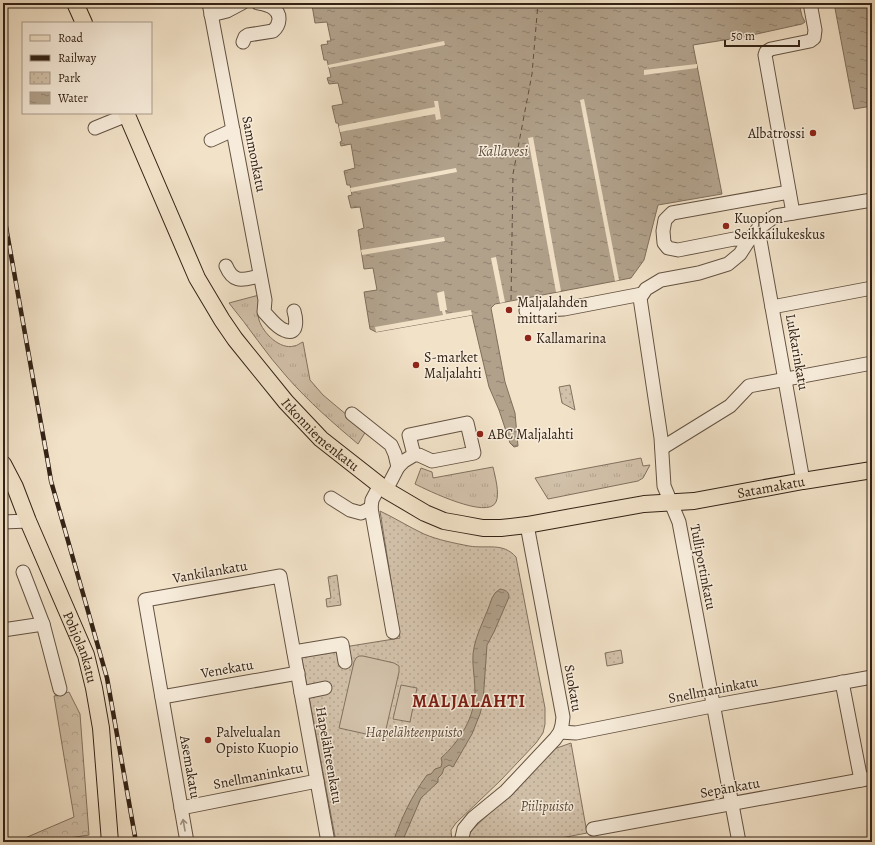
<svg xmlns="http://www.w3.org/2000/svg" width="875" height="845" viewBox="0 0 875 845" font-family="Alegreya,serif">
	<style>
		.grass { fill: url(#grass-tufts); stroke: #827260 }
		.forest { fill: url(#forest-crowns); stroke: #827260 }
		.park { fill: url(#park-dots); stroke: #827260 }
		.pitch { fill: #d2c1aa; stroke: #827260 }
		.water { fill: url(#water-ripples); stroke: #7f6e5c }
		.pier { fill: #f2e2c8 }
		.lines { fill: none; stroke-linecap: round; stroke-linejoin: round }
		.ferry { stroke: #5f4e3e; stroke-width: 1; stroke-dasharray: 5 4; stroke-linecap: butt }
		.minor-casing { stroke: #635242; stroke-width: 15 }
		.major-casing { stroke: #332215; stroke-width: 18 }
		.minor { stroke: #f7ecdb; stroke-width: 13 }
		.major { stroke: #f2e2c8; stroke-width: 16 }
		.rail-casing { stroke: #332215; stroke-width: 4.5 }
		.rail { stroke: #f7ecdb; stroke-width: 3; stroke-dasharray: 9; stroke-linecap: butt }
		.oneway { stroke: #9f9182 }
		.poi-dot { fill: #8f2418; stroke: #f7ecdb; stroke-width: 1.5 }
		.labels { text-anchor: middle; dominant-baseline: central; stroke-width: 3; stroke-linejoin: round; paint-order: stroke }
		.poi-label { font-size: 14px; fill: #332215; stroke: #f7ecdb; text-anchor: start }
		.street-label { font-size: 14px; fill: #332215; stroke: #f7ecdb }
		.park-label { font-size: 14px; font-style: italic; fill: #5b4a3a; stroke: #f7ecdb }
		.water-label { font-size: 15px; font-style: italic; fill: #5f4e3e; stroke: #f7ecdb }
		.district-label { font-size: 18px; font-weight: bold; letter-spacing: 1px; fill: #7a1f14; stroke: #f7ecdb }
	</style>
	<defs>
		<pattern id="grass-tufts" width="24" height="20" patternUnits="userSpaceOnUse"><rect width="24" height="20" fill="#d2c1aa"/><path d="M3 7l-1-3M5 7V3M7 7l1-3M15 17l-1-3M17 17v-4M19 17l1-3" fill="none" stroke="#b5a691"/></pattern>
		<pattern id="forest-crowns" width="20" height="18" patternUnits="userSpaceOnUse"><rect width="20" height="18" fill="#d2c1aa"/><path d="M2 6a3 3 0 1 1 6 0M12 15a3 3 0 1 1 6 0" fill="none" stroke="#b5a691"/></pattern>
		<pattern id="park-dots" width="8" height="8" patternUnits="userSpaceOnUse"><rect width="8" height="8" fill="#d2c1aa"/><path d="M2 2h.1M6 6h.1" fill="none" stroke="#b5a691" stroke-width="1.8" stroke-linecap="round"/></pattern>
		<pattern id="water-ripples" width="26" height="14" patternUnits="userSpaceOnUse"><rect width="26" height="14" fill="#b1a18b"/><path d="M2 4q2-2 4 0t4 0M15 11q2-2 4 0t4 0" fill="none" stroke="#918370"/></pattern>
	</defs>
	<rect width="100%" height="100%" fill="#f2e2c8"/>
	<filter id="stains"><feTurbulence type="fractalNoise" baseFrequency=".005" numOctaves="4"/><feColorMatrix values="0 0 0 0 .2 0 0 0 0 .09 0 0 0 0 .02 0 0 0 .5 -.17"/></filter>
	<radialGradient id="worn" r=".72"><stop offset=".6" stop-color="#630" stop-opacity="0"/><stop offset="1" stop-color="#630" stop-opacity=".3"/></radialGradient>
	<g class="grass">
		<path d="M 259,295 C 261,304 256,311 259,320 C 263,333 280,350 294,346 C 297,346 300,343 303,342 L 310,380 L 323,395 L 366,431 L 358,444 C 333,423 309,402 287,377 C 266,354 249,327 229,303 Z"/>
		<polygon points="641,458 643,466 650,465 643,478 638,481 548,499 535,478"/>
		<path d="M 493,467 C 495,476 500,494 496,502 C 488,520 427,490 415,484 L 421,468 L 432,472 L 433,478 Z"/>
	</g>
	<polygon class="forest" points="69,692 80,714 89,835 48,841 47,842 5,842 25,838 74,817 54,696"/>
	<g class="park">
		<polygon points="570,385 575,410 562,403 559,387"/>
		<path d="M 380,511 C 395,518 409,527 424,534 C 438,540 454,543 469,546 C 487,549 503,542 516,557 L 545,708 L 545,724 L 543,733 L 536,743 L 501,780 L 456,823 L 451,830 L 452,842 L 336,842 L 301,654 L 400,638 Z"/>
		<polygon points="337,575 341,605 327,607 326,599 331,598 328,577"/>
		<polygon points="621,650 623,663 607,666 605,653"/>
		<polygon points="571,743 587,833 540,842 465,842 472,830 531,773 551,750"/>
	</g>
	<g class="pitch">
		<polygon points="359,656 363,656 394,663 399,666 399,672 384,738 339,728 354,662 356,658"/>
		<polygon points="401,685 417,688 410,722 393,719"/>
	</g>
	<g class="water">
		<polygon points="318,3 799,3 802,16 805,22 802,24 743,37 693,45 722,194 658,205 644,260 631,278 495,304 491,308 505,382 515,413 518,446 514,447 510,443 499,410 489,387 472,315 376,332 370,329 364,292 377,290 373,268 364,269 358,230 364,228 360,207 351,208 348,196 352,195 350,185 347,185 344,171 355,168 351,144 341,146 340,142 342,141 338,123 336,123 332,106 343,104 338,83 329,84 327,78 331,77 327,60 324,60 321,45 328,44 327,41 331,41 327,22 315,23 312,5"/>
		<polygon points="834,3 872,3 872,106 854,109"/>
		<path d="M 500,589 C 505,590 509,591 509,597 L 494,632 L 487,645 L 483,702 L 480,714 L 472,734 L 453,767 L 449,765 L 444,768 L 442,774 L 438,778 L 438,782 L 421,798 L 402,842 L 393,842 C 402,817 411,797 427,775 L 431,774 L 435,769 L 441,767 L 442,762 L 441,758 C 460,741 475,717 475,691 C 475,678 472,666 473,654 C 475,635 486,617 492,598 L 495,593 Z"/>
	</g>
	<g class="pier">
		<polygon points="444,41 445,45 329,68 328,66 328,65"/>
		<polygon points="697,64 697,68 644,75 644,70"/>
		<polygon points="584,99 619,280 615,281 580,100"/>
		<polygon points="434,101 438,101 441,119 436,120 435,114 340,132 339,126 435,107"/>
		<polygon points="533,137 561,291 556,292 528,138"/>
		<polygon points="456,168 457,172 351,192 350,188"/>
		<polygon points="444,237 445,241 362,255 361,250"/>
		<polygon points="496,257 505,302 500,303 491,258"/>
		<polygon points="444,291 447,310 445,310 446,314 471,310 472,315 376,332 375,327 443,315 442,311 440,311 437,293"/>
	</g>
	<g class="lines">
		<polyline class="ferry" points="511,300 513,174 532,74 538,3"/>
		<defs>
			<g id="minor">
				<path d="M 209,3 L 265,300 L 264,312 C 270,318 276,327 284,330 C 299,337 296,318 294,311"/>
				<polyline points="211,15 227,11 242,3"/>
				<path d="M 243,42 L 245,37 L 248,35 L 273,31 C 280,25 282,14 273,8 C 269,5 263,4 258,3"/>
				<polyline points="95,128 127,115"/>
				<polyline points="211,140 233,130"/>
				<polyline points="793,213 765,55 766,52 771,49 810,41 814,38 815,30 810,3"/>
				<polyline points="758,229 803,481"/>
				<polyline points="749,240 734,239 678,250 668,248 664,243 663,231 665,220 672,213 789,192"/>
				<path d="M 226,266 C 234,285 244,279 260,276"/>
				<polyline points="772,307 872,288"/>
				<polyline points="526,311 564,309 642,294"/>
				<polyline points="352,414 391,445 395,454 398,467 386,490"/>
				<polyline points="662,448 730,406 749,386 872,363"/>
				<polyline points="398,467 404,461 414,455 419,455 432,461 474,453 467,423 409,435 414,455"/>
				<polyline points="331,498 350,510 361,513 371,508 372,500 380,485"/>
				<polyline points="371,508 393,632"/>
				<polyline points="3,522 28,521"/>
				<polyline points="23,572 43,624 60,689"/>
				<polyline points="3,630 43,624"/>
				<polyline points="294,652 342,644 345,662"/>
				<polyline points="842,682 861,780"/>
				<polyline points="301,693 325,688"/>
				<polyline points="162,697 298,673"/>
				<polyline points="560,732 576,733 722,704 872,677"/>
				<polyline points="181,808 317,781"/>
				<polyline points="593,829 872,778"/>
				<polyline points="187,842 145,600 280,576 328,842"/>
				<polyline points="461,842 464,829 473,818 506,791 555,739 560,732 562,725 563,717 527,525"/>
				<polyline points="739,842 679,522 664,486 661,438 640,298 646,289 661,280 699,273 728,264 740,254 749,240 758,229 775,216 872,200"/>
			</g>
			<g id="major">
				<polyline points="75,3 84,23"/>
				<path id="s1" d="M 126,113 L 197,278 L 222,320 L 235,339 L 286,402 L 321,439 L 386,490 L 425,513 L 444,521 L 461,524 L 483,528 L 501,528 L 527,525 L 644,504 L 694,501 L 803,481 L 872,470"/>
				<path id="s2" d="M 3,464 L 15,487 L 28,521 L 86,655 L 94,688 L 101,728 L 110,842"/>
			</g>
		</defs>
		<use href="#minor" class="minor-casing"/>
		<use href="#major" class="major-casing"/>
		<use href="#minor" class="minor"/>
		<use href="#major" class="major"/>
		<defs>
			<polyline id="rail" points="3,210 48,463 51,481 107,678 136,842"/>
		</defs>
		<use href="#rail" class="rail-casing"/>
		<use href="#rail" class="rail"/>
	</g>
	<defs><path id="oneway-shaft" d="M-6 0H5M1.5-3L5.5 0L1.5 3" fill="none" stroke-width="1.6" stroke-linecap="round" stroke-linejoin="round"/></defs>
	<use class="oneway" href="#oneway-shaft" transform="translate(184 825) rotate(-100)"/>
	<g class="poi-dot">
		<circle cx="813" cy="133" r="4"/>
		<circle cx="726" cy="226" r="4"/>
		<circle cx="509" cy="310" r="4"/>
		<circle cx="528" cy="338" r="4"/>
		<circle cx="416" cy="365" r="4"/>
		<circle cx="480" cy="434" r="4"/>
		<circle cx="208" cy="740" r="4"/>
	</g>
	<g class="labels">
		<g class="poi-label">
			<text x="805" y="133" text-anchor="end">Albatrossi</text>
			<text x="734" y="218">Kuopion<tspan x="734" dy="16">Seikkailukeskus</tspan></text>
			<text x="517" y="302">Maljalahden<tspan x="517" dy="16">mittari</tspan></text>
			<text x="536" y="338">Kallamarina</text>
			<text x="424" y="357">S-market<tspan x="424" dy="16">Maljalahti</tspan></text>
			<text x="488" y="434">ABC Maljalahti</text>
			<text x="216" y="732">Palvelualan<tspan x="216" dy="16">Opisto Kuopio</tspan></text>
		</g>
		<g class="street-label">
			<text transform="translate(254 154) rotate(79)">Sammonkatu</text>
			<text transform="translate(797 352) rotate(80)">Lukkarinkatu</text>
			<text stroke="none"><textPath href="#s1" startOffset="380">Itkonniemenkatu</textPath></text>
			<text stroke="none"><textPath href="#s1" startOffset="863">Satamakatu</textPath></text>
			<text transform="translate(703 567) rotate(79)">Tulliportinkatu</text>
			<text transform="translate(210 572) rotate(-10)">Vankilankatu</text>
			<text stroke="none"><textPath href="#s2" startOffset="199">Pohjolankatu</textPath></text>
			<text transform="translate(227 669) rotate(-10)">Venekatu</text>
			<text transform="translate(573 688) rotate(80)">Suokatu</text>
			<text transform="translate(713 690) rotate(-11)">Snellmaninkatu</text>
			<text transform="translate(329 755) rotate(80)">Hapelähteenkatu</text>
			<text transform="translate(190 767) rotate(80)">Asemakatu</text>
			<text transform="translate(258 776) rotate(-11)">Snellmaninkatu</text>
			<text transform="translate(730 788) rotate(-10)">Sepänkatu</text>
		</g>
		<g class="park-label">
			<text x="414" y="732">Hapelähteenpuisto</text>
			<text x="547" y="806">Piilipuisto</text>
		</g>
		<g class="water-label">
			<text x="503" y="151">Kallavesi</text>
		</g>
		<g class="district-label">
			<text x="469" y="701">MALJALAHTI</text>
		</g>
	</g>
	<rect width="875" height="845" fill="none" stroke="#f2e2c8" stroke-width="16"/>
	<rect x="4" y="4" width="867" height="837" fill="none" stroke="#332215" stroke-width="2"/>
	<rect x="8" y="8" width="859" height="829" fill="none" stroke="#332215"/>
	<rect x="22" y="22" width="130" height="92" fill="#f7ecdb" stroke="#a99b8c"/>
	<rect x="30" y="35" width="20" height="6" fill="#f2e2c8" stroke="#a99b8c"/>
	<text x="58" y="42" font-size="12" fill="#332215">Road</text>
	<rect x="30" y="55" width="20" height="6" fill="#332215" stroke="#a99b8c"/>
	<text x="58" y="62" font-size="12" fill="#332215">Railway</text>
	<rect x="30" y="72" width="20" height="12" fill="url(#park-dots)" stroke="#a99b8c"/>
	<text x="58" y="82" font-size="12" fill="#332215">Park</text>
	<rect x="30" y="92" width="20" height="12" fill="url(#water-ripples)" stroke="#a99b8c"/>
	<text x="58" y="102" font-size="12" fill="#332215">Water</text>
	<path d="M725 40v6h74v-6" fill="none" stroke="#332215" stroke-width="2"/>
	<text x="731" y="40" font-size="12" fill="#332215" stroke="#f7ecdb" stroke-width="3" paint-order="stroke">50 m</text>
	<rect width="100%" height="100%" filter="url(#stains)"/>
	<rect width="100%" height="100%" fill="url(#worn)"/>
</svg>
